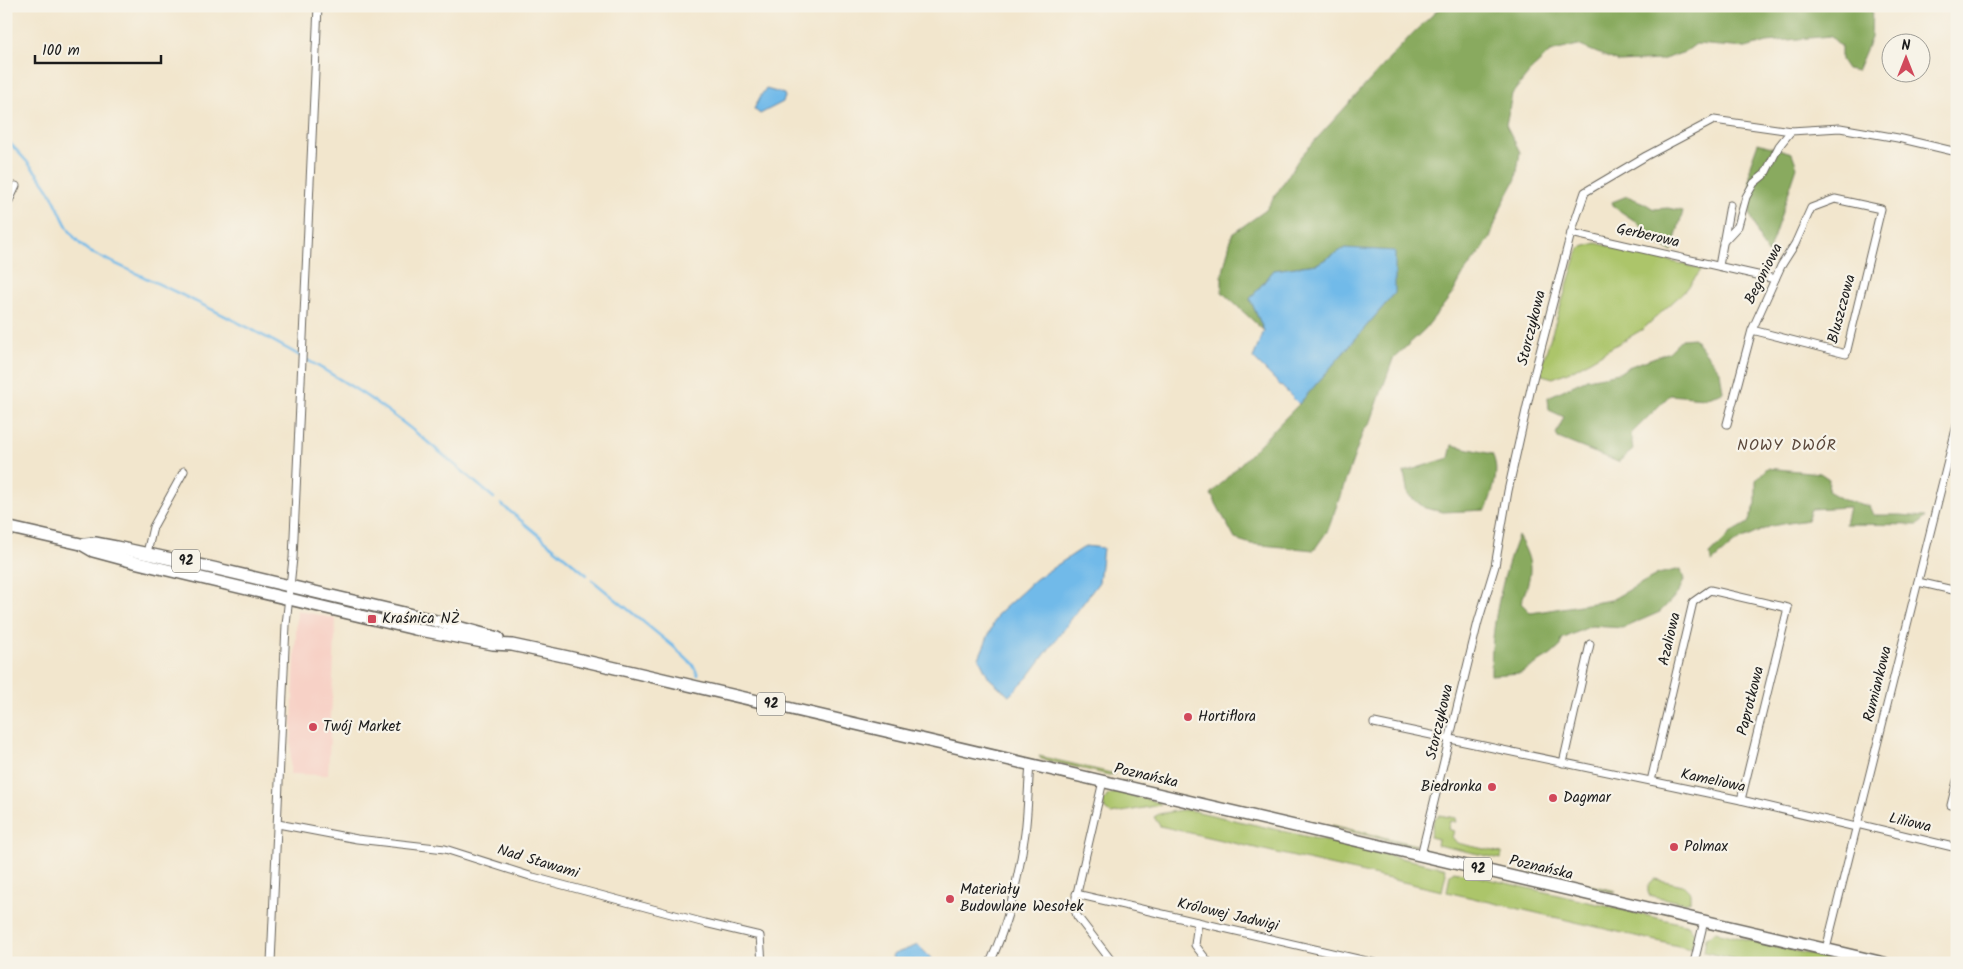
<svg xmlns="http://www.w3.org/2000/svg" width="1963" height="969" viewBox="0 0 1963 969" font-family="Kalam,sans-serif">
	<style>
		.built { fill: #f7d1c6 }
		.green { fill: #acc56b; stroke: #647044 }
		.forest { fill: #89aa5f; stroke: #52633e }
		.water { fill: #71bae9; stroke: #466b82 }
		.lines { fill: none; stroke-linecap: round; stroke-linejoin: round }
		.stream { stroke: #71bae9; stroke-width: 2.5 }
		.street-casing { stroke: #67635a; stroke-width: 9 }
		.primary-casing { stroke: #67635a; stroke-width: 14 }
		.street { stroke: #fff; stroke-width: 7 }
		.primary { stroke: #fff; stroke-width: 11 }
		.poi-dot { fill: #d1495b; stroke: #f7f3e8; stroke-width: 2 }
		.labels { text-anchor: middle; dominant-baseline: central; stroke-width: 4.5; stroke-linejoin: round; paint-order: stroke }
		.shield { fill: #f7f3e8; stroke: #5e5c59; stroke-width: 1 }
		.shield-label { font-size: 14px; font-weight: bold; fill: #1c1c1c }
		.street-label { font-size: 15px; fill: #1c1c1c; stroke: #f7f3e8 }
		.poi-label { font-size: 15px; fill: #1c1c1c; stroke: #f7f3e8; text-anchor: start }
		.neighbourhood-label { font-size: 16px; letter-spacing: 1px; fill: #5b483b; stroke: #f7f3e8 }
	</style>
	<rect width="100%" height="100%" fill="#f7f3e8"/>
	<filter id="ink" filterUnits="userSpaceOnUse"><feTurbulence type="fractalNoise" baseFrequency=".02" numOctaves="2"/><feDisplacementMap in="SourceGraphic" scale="10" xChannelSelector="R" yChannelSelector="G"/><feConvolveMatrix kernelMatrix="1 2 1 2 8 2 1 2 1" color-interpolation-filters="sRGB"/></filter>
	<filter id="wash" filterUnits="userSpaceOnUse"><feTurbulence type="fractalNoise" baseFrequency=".0096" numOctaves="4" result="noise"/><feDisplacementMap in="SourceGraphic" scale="20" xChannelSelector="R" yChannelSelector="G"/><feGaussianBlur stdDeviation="1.12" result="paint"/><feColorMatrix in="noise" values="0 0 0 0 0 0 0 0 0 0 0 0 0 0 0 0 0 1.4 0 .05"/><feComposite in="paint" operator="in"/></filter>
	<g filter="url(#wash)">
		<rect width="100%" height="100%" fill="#f2e6cd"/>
		<polygon class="built" points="297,610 336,619 328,775 290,774"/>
		<g class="green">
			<polygon points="1596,243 1702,269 1686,290 1643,329 1575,369 1553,378 1539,374 1579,248"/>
			<polygon points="1039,756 1115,774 1109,775 1041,759"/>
			<polygon points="1118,792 1160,803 1160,805 1111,814 1105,809 1103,802 1108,795"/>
			<polygon points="1181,810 1190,810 1445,868 1446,873 1442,891 1160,826 1154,817 1159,814"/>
			<polygon points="1439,815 1455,818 1456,822 1450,821 1448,829 1454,831 1452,837 1457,843 1502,853 1501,859 1437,845 1438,839 1430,837 1434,819"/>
			<polygon points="1332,825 1416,845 1412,846 1333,827"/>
			<polygon points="1454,871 1688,925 1695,934 1691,949 1447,892 1450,874"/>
			<polygon points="1530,871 1616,891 1613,892 1531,873"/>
			<path d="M 1655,879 L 1683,885 L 1690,892 L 1690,901 L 1684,903 L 1649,895 C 1646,887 1649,883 1655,879 Z"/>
			<polygon points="1715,932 1847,963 1752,963 1704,952 1706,938"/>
		</g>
		<g class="forest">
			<polygon points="1442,6 1796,6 1801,9 1823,6 1872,6 1871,38 1857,71 1847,69 1841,60 1841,46 1830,36 1767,42 1746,48 1696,44 1685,52 1661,60 1619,62 1578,45 1550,52 1532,69 1512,94 1506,125 1520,152 1516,179 1502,205 1489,240 1464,273 1453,293 1425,329 1393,359 1370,424 1364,429 1328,530 1314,550 1251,544 1235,539 1211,494 1299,404 1395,293 1345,248 1317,264 1274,270 1250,299 1264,331 1222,292 1222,276 1232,234 1266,210 1300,157 1413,33"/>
			<polygon points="1758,143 1792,153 1797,167 1768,254 1761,243 1750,213 1750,165"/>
			<polygon points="1627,196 1644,203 1654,209 1668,208 1683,211 1672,251 1644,240 1647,234 1638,223 1614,207 1612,202"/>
			<polygon points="1694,338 1720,371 1723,392 1704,398 1670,395 1631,434 1633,450 1618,462 1558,438 1556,434 1564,417 1549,410 1548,397 1587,379 1619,373 1628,367 1669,352 1682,339"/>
			<path d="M 1452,445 L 1492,454 C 1501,471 1492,494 1486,510 L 1443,512 L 1425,508 L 1408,495 L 1404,472 L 1449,458 Z"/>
			<polygon points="1767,468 1820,473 1829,479 1828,491 1844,500 1869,506 1873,515 1900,515 1925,517 1919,525 1845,524 1849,507 1811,509 1807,520 1771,526 1734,543 1712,562 1710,554 1731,533 1748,523 1756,504 1756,480"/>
			<path d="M 1518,536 C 1535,564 1532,574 1521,603 L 1531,613 L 1611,600 L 1658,574 L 1681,569 L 1684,580 L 1678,593 L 1660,612 L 1623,628 L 1591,626 L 1562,639 L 1561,646 L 1551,655 L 1521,673 L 1491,675 C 1491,628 1501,579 1518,536 Z"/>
		</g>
		<g class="water">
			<polygon points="766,89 784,94 785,97 783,102 760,114 754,109 761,95"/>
			<polygon points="1345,248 1395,251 1395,293 1299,404 1253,358 1264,331 1250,299 1274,270 1317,264"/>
			<polygon points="1086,546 1103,548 1099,582 1028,677 1009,696 989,678 979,658 997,615 1036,579"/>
			<polygon points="918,945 936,963 894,963 892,956 894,954"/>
		</g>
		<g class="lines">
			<g class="stream">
				<path d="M 6,139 C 20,154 36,170 47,187 C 63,211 63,233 90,252 C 181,294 275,337 360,392 C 408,423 450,461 494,498"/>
				<polyline points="501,504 587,575"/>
				<polyline points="592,580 674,647 693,665 698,675"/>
			</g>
		</g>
	</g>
	<g filter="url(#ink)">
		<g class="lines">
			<defs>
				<g id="street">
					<polyline points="6,207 16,186"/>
					<polyline points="1571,233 1775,279"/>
					<polyline points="1723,242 1738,226 1746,197 1754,183 1765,174 1779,146 1791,131"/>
					<polyline points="1719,266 1730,205"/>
					<polyline points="1727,424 1752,330 1781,266 1795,244 1811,208 1835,199 1881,209 1846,354 1752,330"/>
					<polyline points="147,553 153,527 184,471"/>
					<polyline points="1918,582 1957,591"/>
					<polyline points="1374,723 1741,800 1856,827"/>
					<polyline points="1563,763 1590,644"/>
					<polyline points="1103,781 1074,906 1077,916 1113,963"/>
					<polyline points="1651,781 1693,602 1710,590 1788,608 1741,800"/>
					<polyline points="1957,781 1951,805 1957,807"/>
					<polyline points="278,824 357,839 445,849 533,877 705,923 760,936 762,963"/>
					<polyline points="1857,824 1957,848"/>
					<polyline points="1421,855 1478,622 1495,566 1508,491 1533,379 1571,233 1585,192 1646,156 1714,120 1791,131 1840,128 1898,138 1957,152"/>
					<polyline points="1076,894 1375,963"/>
					<polyline points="1198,922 1195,945 1209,963"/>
					<polyline points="1826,949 1957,425"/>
					<polyline points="271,963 286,625 293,558 318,6"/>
					<path d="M 990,963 C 1008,923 1019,877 1025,833 C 1028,811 1028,787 1030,764"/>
					<polyline points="1694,963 1704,921"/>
				</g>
				<g id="primary">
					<polyline points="6,527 81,544 93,551 134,562 415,629 493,644 512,645 568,657 1884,963"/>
					<polyline points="85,544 95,543 116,547 213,568 425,618 498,638"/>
				</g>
			</defs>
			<use href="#street" class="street-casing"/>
			<use href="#primary" class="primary-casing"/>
			<use href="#street" class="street"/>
			<use href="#primary" class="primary"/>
		</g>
	</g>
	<g class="poi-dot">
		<rect x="367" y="614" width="10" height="10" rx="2.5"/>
		<circle cx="1188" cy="717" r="5"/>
		<circle cx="313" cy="727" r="5"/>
		<circle cx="1492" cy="787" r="5"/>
		<circle cx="1553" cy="798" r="5"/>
		<circle cx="1674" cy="847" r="5"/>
		<circle cx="950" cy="899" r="5"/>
	</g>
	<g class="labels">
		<g class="shield">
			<rect x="172" y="549.5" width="28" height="23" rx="4"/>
			<rect x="757" y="692.5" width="28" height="23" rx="4"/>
			<rect x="1464" y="857.5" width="28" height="23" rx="4"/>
		</g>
		<g class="shield-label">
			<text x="186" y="561">92</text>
			<text x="771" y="704">92</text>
			<text x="1478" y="869">92</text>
		</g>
		<g class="street-label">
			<text transform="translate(1648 236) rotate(13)">Gerberowa</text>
			<text transform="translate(1764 274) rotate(-63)">Begoniowa</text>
			<text transform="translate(1842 309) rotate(-75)">Bluszczowa</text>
			<text transform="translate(1532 328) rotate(-76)">Storczykowa</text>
			<text transform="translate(1670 639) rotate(-77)">Azaliowa</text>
			<text transform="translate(1878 684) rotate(-76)">Rumiankowa</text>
			<text transform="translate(1751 701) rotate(-76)">Paprotkowa</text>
			<text transform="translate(1440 722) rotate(-77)">Storczykowa</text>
			<text transform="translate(1146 776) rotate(13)">Poznańska</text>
			<text transform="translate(1713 781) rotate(12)">Kameliowa</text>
			<text transform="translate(1910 823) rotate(13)">Liliowa</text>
			<text transform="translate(538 862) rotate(17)">Nad Stawami</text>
			<text transform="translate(1541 868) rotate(13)">Poznańska</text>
			<text transform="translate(1228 915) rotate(13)">Królowej Jadwigi</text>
		</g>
		<g class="poi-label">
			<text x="382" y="619">Kraśnica NŻ</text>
			<text x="1198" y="717">Hortiflora</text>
			<text x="323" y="727">Twój Market</text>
			<text x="1482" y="787" text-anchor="end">Biedronka</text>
			<text x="1563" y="798">Dagmar</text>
			<text x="1684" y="847">Polmax</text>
			<text x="960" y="890">Materiały<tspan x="960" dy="17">Budowlane Wesołek</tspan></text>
		</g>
		<g class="neighbourhood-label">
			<text x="1787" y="445">NOWY DWÓR</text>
		</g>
	</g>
	<rect width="1963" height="969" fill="none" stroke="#f7f3e8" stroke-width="25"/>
	<g transform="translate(1906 58)"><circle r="24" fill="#f7f3e8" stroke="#9f9d96"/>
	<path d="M0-4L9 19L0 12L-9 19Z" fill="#d1495b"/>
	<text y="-8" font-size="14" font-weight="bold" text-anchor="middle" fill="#1c1c1c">N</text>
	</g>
	<path d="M35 55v8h126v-8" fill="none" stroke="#1c1c1c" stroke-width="2.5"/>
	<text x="42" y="55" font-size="15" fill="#1c1c1c" stroke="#f7f3e8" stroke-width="4" paint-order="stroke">100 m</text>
</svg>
